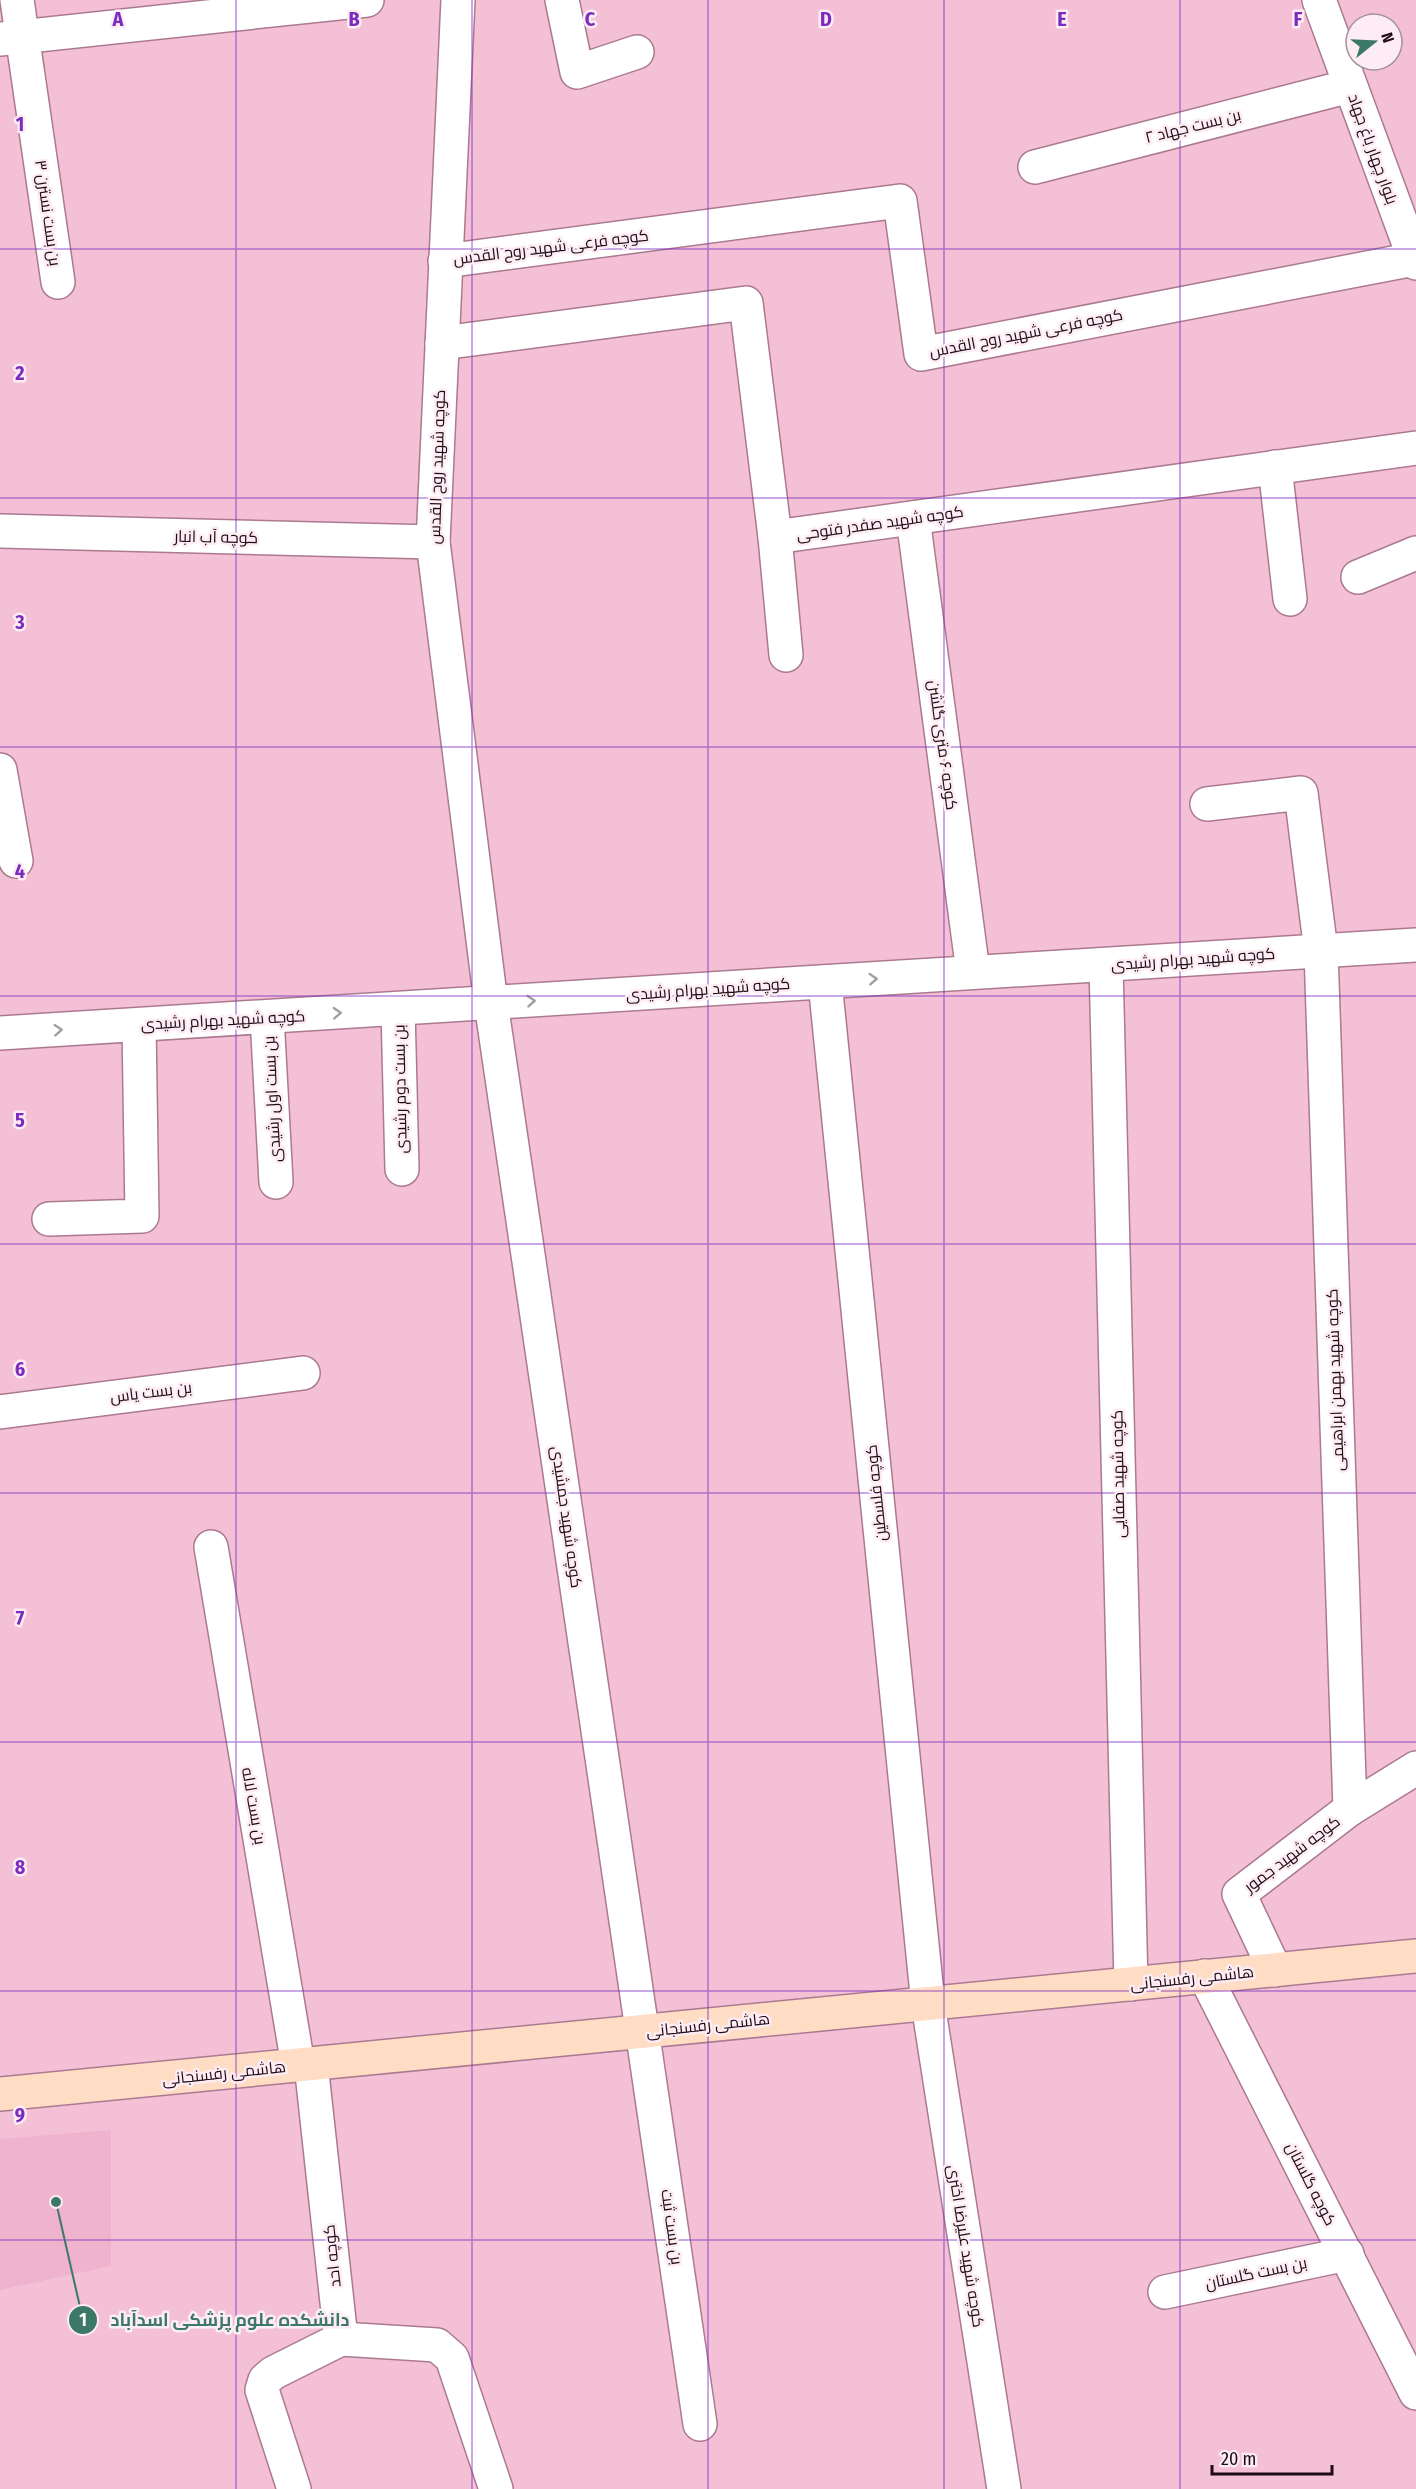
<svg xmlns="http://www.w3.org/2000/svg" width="1416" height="2489" viewBox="0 0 1416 2489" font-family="'Fira Sans Condensed',Cairo,sans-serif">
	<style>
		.built { fill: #efb3cd }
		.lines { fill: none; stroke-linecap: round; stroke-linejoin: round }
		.minor-casing { stroke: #ab7a90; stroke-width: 36 }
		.tertiary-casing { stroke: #ab7a90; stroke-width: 36 }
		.secondary-casing { stroke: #ab7a90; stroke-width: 36 }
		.minor { stroke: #fff; stroke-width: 33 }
		.tertiary { stroke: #fff; stroke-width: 33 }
		.secondary { stroke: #ffdcc4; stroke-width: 33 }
		.oneway { stroke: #a59ea1 }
		.grid { fill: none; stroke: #7b2cbf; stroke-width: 1.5; stroke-opacity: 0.55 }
		.labels { text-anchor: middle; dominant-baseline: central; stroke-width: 5; stroke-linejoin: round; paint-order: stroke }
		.street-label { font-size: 16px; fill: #1d0c14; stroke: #fdecf3 }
		.grid-label { font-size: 20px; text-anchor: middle; font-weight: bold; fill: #7b2cbf; stroke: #fdecf3; stroke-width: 5; stroke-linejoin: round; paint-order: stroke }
		.leader { fill: none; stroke: #3b7966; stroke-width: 2 }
		.callout-dot { fill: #3b7966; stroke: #fdecf3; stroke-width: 2 }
		.mark-label { font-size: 18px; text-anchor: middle; font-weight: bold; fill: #fff }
		.callout-label { font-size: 18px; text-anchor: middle; font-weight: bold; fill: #3b7966; stroke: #fdecf3; stroke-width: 5; stroke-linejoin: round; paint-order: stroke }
	</style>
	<rect width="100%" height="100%" fill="#f4c0d6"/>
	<polygon class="built" points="111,2130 111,2266 0,2290 0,2139"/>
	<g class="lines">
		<defs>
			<g id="minor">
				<polyline points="17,0 58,282"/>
				<polyline points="458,0 433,542 491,1003 700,2424"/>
				<polyline points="562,0 577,72 637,52"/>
				<polyline points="0,39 367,0"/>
				<polyline points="1035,167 1350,86"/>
				<polyline points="445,261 900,201 921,354 1414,259"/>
				<polyline points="442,343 746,303 775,537 1416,448"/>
				<polyline points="1275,467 1290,599"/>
				<polyline points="913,518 973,972"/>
				<polyline points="0,531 433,542"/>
				<polyline points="775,537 786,655"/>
				<polyline points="1358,577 1416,553"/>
				<polyline points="0,770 16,861"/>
				<polyline points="1207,804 1301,793 1321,951 1350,1809"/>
				<polyline points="1106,965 1131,1984"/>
				<polyline points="825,982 928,2004 1004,2489"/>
				<polyline points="398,1009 402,1169"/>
				<polyline points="267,1017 276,1182"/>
				<polyline points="0,1033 1416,945"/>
				<polyline points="49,1219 142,1216 139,1025"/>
				<polyline points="0,1412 303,1373"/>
				<polyline points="211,1547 298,2065"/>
				<polyline points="1275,1970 1239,1894 1350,1809 1416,1768"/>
				<polyline points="1205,1976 1416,2393"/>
				<polyline points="311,2064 341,2339"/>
				<polyline points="1165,2292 1347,2254"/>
				<polyline points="294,2489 262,2390 265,2380 273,2373 341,2339 437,2345 452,2358 496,2489"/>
			</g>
			<polyline id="tertiary" points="1319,0 1416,263"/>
			<polyline id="secondary" points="0,2094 1416,1956"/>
		</defs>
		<use href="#minor" class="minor-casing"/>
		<use href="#tertiary" class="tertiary-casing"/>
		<use href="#secondary" class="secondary-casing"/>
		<use href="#minor" class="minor"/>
		<use href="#tertiary" class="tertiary"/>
		<use href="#secondary" class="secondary"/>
	</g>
	<defs><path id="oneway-chevron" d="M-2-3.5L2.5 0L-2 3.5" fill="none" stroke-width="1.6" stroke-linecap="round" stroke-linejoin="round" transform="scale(1.5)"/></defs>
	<g class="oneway">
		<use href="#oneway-chevron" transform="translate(873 979) rotate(-4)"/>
		<use href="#oneway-chevron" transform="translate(531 1001) rotate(-4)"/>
		<use href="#oneway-chevron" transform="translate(337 1013) rotate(-3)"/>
		<use href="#oneway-chevron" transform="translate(58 1030) rotate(-4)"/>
	</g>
	<path class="grid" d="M 236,0 L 236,2489M 472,0 L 472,2489M 708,0 L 708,2489M 944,0 L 944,2489M 1180,0 L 1180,2489M 0,249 L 1416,249M 0,498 L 1416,498M 0,747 L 1416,747M 0,996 L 1416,996M 0,1244 L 1416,1244M 0,1493 L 1416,1493M 0,1742 L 1416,1742M 0,1991 L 1416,1991M 0,2240 L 1416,2240"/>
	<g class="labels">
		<g class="street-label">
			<text transform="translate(1193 126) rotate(-14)">بن بست جهاد ۲</text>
			<text transform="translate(1373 149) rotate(70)">بلوار چهار باغ جهاد</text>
			<text transform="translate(48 213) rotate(82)">بن بست نسترن ۳</text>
			<text transform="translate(551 247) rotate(-7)">کوچه فرعی شهید روح القدس</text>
			<text transform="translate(1026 333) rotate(-11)">کوچه فرعی شهید روح القدس</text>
			<text transform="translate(437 467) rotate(-88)">کوچه شهید روح القدس</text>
			<text transform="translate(880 523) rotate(-8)">کوچه شهید صفدر فتوحی</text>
			<text transform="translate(216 537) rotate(1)">کوچه آب انبار</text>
			<text transform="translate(943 745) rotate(82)">کوچه ۶ متری گلشن</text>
			<text transform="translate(1193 959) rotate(-4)">کوچه شهید بهرام رشیدی</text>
			<text transform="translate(708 989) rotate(-4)">کوچه شهید بهرام رشیدی</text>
			<text transform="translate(223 1020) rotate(-3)">کوچه شهید بهرام رشیدی</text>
			<text transform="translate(400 1089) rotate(-91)">بن بست دوم رشیدی</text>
			<text transform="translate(272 1099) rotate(-93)">بن بست اول رشیدی</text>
			<text transform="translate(1335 1380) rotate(-92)">کوچه شهید بهمن ابراهیمی</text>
			<text transform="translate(151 1392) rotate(-7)">بن بست یاس</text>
			<text transform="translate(1118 1474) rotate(-91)">کوچه شهید صفایی</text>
			<text transform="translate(876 1493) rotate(-96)">کوچه فلسطین</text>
			<text transform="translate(567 1517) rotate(82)">کوچه شهید جمشیدی</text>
			<text transform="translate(254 1806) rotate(80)">بن بست لاله</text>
			<text transform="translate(1292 1854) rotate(-37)">کوچه شهید جمور</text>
			<text transform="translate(1192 1978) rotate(-6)">هاشمی رفسنجانی</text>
			<text transform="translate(708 2025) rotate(-6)">هاشمی رفسنجانی</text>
			<text transform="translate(224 2073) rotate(-6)">هاشمی رفسنجانی</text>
			<text transform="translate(1311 2184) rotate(63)">کوچه گلستان</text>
			<text transform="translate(672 2227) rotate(82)">بن بست ثبت</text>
			<text transform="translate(966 2246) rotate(81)">کوچه شهید علیرضا اختری</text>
			<text transform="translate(332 2256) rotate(-96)">کوچه احد</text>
			<text transform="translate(1256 2273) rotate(-12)">بن بست گلستان</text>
		</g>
	</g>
	<g class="grid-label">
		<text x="118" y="26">A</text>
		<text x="354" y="26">B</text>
		<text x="590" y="26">C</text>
		<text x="826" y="26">D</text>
		<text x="1062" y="26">E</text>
		<text x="1298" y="26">F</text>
		<text x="20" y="131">1</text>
		<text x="20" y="380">2</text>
		<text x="20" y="629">3</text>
		<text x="20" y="878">4</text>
		<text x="20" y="1127">5</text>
		<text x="20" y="1376">6</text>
		<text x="20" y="1625">7</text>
		<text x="20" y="1874">8</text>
		<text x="20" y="2122">9</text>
	</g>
	<path class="leader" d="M56 2202L83 2320"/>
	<g class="callout-dot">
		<circle cx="56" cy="2202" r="6"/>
		<circle cx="83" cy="2320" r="15"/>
	</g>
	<g class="mark-label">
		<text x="83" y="2326">1</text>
	</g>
	<g class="callout-label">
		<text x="230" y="2326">دانشکده علوم پزشکی اسدآباد</text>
	</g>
	<g transform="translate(1374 42) rotate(72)"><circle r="28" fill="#fdecf3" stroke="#a3929a" stroke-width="1.5"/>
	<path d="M0-4.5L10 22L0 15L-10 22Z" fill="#3b7966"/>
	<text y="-9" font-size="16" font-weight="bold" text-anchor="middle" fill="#1d0c14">N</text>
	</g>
	<path d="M1212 2465v9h120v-9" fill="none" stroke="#1d0c14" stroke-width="3"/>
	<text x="1221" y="2465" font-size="18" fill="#1d0c14" stroke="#fdecf3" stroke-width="4.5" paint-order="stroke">20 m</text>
</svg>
